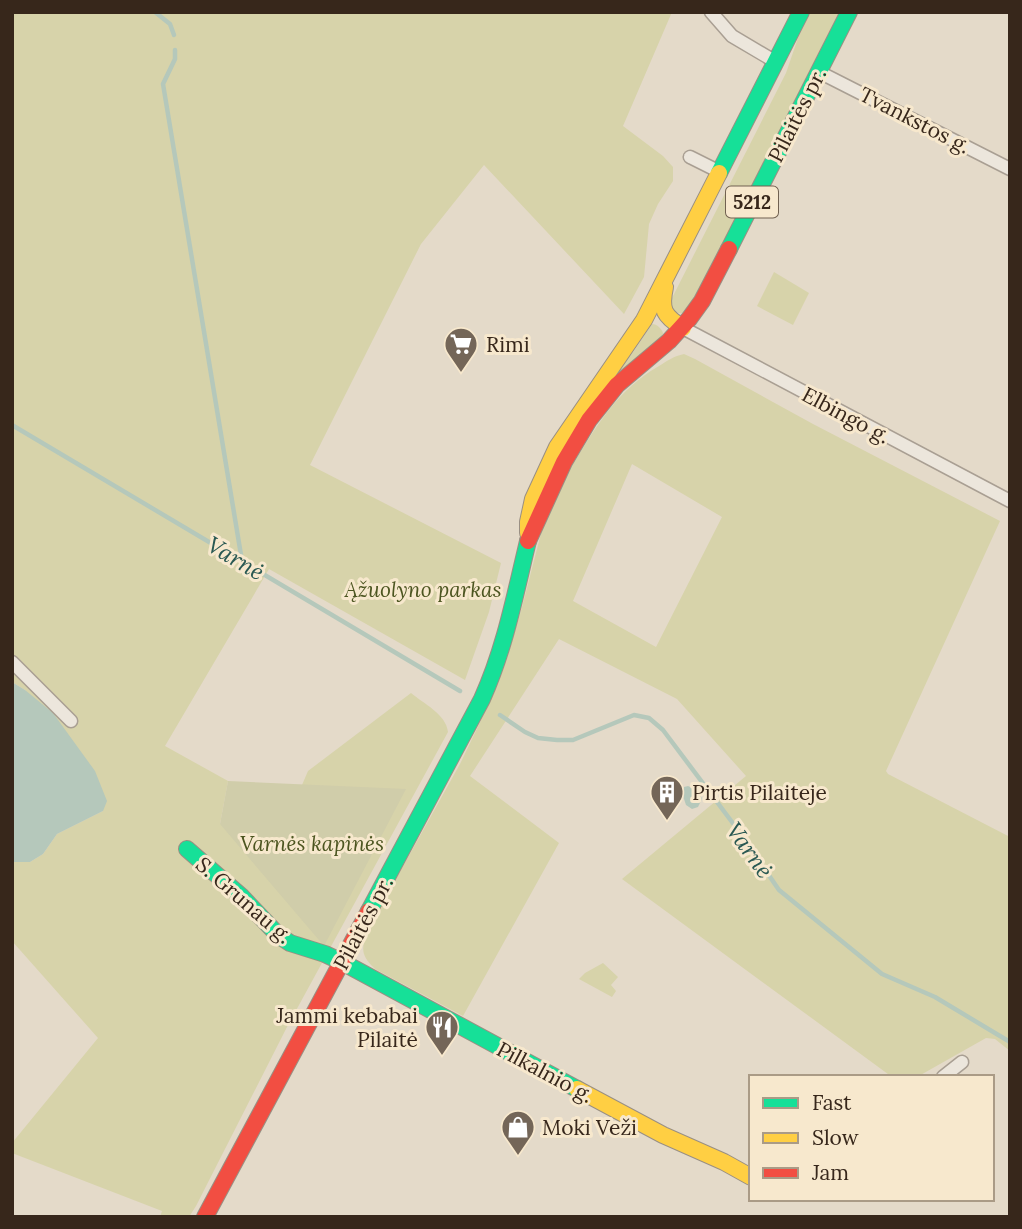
<svg xmlns="http://www.w3.org/2000/svg" width="1022" height="1229" viewBox="0 0 1022 1229" font-family="Lora,serif">
	<style>
		.green { fill: #d7d3aa; fill-rule: evenodd }
		.cemetery { fill: #d0cdaa }
		.water { fill: #b5c8bb }
		.lines { fill: none; stroke-linecap: round; stroke-linejoin: round }
		.stream { stroke: #b5c8bb; stroke-width: 4.5 }
		.street-casing { stroke: #a99f93; stroke-width: 15 }
		.fast-casing { stroke: #998f83; stroke-width: 18 }
		.slow-casing { stroke: #998f83; stroke-width: 18 }
		.jam-casing { stroke: #998f83; stroke-width: 18 }
		.street { stroke: #ece6dc; stroke-width: 12 }
		.fast { stroke: #16e098; stroke-width: 16 }
		.slow { stroke: #ffcf43; stroke-width: 16 }
		.jam { stroke: #f24e42; stroke-width: 16 }
		.labels { text-anchor: middle; dominant-baseline: central; stroke-width: 6; stroke-linejoin: round; paint-order: stroke }
		.shield { fill: #f7e8cd; stroke: #716150; stroke-width: 2 }
		.shield-label { font-size: 19px; font-weight: bold; fill: #37271b }
		.street-label { font-size: 21px; fill: #37271b; stroke: #f7e8cd }
		.poi-label { font-size: 21px; fill: #37271b; stroke: #f7e8cd; text-anchor: start }
		.park-label { font-size: 21px; font-style: italic; fill: #4c5520; stroke: #f7e8cd }
		.water-label { font-size: 23px; font-style: italic; fill: #295852; stroke: #f7e8cd }
	</style>
	<rect width="100%" height="100%" fill="#e4dac9"/>
	<g class="green">
		<path d="M 12,12 L 672,12 L 623,126 L 663,156 L 673,167 L 673,181 L 658,204 L 649,224 L 644,277 L 624,314 L 484,165 L 421,244 L 310,465 L 501,563 L 489,612 L 465,680 L 269,569 L 165,746 L 228,781 L 220,824 L 405,790 L 302,785 L 308,771 L 411,693 C 424,704 446,714 448,732 L 287,1027 L 196,1206 L 189,1217 L 160,1217 L 162,1211 L 12,1153 L 12,1143 L 98,1038 L 12,941 L 12,862 L 30,862 L 43,854 L 57,834 L 103,811 L 25,690 L 12,682 Z"/>
		<path d="M 811,12 L 839,12 L 697,295 L 683,313 C 675,314 673,311 670,305 L 672,298 L 786,73 L 798,38 Z"/>
		<polygon points="774,272 809,293 793,325 757,306"/>
		<path d="M 652,324 C 657,324 662,329 663,333 L 662,337 L 604,387 L 634,351 Z"/>
		<path d="M 684,354 L 695,359 L 813,424 L 1000,521 L 886,771 L 888,774 L 1010,837 L 1010,1051 L 995,1039 L 986,1038 L 917,1077 L 892,1077 L 622,879 L 746,776 L 677,699 L 559,639 L 470,776 L 559,843 L 463,1016 L 375,969 C 361,955 361,950 367,931 L 460,764 L 495,691 L 506,662 L 522,607 L 546,514 L 569,459 L 575,461 C 599,422 618,390 659,366 C 667,361 674,356 684,354 ZM 632,464 L 722,517 L 656,647 L 573,601 Z"/>
		<polygon points="603,963 618,977 611,985 616,991 612,997 579,979 585,973"/>
	</g>
	<polygon class="cemetery" points="228,781 406,789 324,946 220,824"/>
	<g class="water">
		<polygon points="12,682 25,690 53,713 95,771 107,801 103,811 57,834 43,854 30,862 12,862"/>
		<polygon points="688,786 699,791 702,799 698,807 692,809 686,805 682,793 684,787"/>
	</g>
	<g class="lines">
		<g class="stream">
			<polyline points="155,12 170,24 174,35"/>
			<polyline points="175,50 175,59 163,84 242,561"/>
			<polyline points="12,425 460,691"/>
			<polyline points="500,715 525,732 538,738 557,740 573,740 634,715 649,718 663,730 735,826 779,890 882,974 935,997 1010,1042"/>
		</g>
		<defs>
			<g id="street">
				<polyline points="711,12 732,36 776,62"/>
				<polyline points="819,72 1010,169"/>
				<polyline points="690,157 720,172"/>
				<polyline points="683,328 1010,501"/>
				<polyline points="12,662 71,721"/>
				<polyline points="943,1077 962,1062"/>
			</g>
			<g id="fast">
				<polyline points="719,173 801,12"/>
				<polyline points="729,249 849,12"/>
				<polyline points="187,849 241,896 278,935 290,943 325,954 342,962 577,1089"/>
				<path d="M 369,911 L 482,699 C 505,648 515,595 528,541"/>
			</g>
			<g id="slow">
				<path d="M 665,287 C 660,310 664,316 683,328"/>
				<polyline points="528,533 528,522 533,499 557,447 644,320 719,173"/>
				<polyline points="577,1089 663,1135 724,1162 751,1177"/>
			</g>
			<g id="jam">
				<polyline points="528,541 564,462 589,420 617,385 669,341 689,319 702,301 729,249"/>
				<polyline points="205,1217 369,911"/>
			</g>
		</defs>
		<use href="#street" class="street-casing"/>
		<use href="#fast" class="fast-casing"/>
		<use href="#slow" class="slow-casing"/>
		<use href="#jam" class="jam-casing"/>
		<use href="#street" class="street"/>
		<use href="#fast" class="fast"/>
		<use href="#slow" class="slow"/>
		<use href="#jam" class="jam"/>
	</g>
	<defs>
		<symbol id="supermarket-pin" viewBox="-11 -11 22 30"><path d="M0 17L-7.5 6A9.5 9.5 0 1 1 7.5 6Z" fill="#746658" stroke="#f7e8cd"/><path d="M-6-5.5h2.5l.6 2H6L4.5 2H-2.5L-4.4-4H-6ZM-1.5 3.2a1.3 1.3 0 1 0 .1 0ZM3 3.2a1.3 1.3 0 1 0 .1 0Z" fill="#fff"/></symbol>
		<symbol id="building-pin" viewBox="-11 -11 22 30"><path d="M0 17L-7.5 6A9.5 9.5 0 1 1 7.5 6Z" fill="#746658" stroke="#f7e8cd"/><path d="M-4-6H4V6H1V3H-1V6H-4ZM-2.5-4.3h1.7v1.8h-1.7ZM.8-4.3h1.7v1.8H.8ZM-2.5-1h1.7V.8h-1.7ZM.8-1h1.7V.8H.8Z" fill="#fff"/></symbol>
		<symbol id="restaurant-pin" viewBox="-11 -11 22 30"><path d="M0 17L-7.5 6A9.5 9.5 0 1 1 7.5 6Z" fill="#746658" stroke="#f7e8cd"/><path d="M-5-6h1v4h1v-4h1v4h1v-4h1v5L-1.5 .5V6h-2V.5L-5-1ZM5-6V6H3V1.5H1.5Q1.5-4 5-6Z" fill="#fff"/></symbol>
		<symbol id="shop-pin" viewBox="-11 -11 22 30"><path d="M0 17L-7.5 6A9.5 9.5 0 1 1 7.5 6Z" fill="#746658" stroke="#f7e8cd"/><path d="M-5-2.5h2.3a2.7 3.5 0 0 1 5.4 0H5L5.5 6h-11ZM-1.5-2.5h3a1.5 2.3 0 0 0-3 0Z" fill="#fff"/></symbol>
	</defs>
	<g fill-rule="evenodd">
		<use href="#supermarket-pin" x="442" y="325" width="38" height="52"/>
		<use href="#building-pin" x="648" y="773" width="38" height="52"/>
		<use href="#restaurant-pin" x="423" y="1008" width="38" height="52"/>
		<use href="#shop-pin" x="499" y="1108" width="38" height="52"/>
	</g>
	<g class="labels">
		<rect class="shield" x="726" y="186.5" width="52" height="31" rx="5"/>
		<g class="shield-label">
			<text x="752" y="202">5212</text>
		</g>
		<g class="street-label">
			<text transform="translate(797 115) rotate(-63)">Pilaitės pr.</text>
			<text transform="translate(915 120) rotate(27)">Tvankstos g.</text>
			<text transform="translate(846 415) rotate(28)">Elbingo g.</text>
			<text transform="translate(244 900) rotate(41)">S. Grunau g.</text>
			<text transform="translate(363 923) rotate(-62)">Pilaitės pr.</text>
			<text transform="translate(545 1072) rotate(28)">Pilkalnio g.</text>
		</g>
		<g class="poi-label">
			<text x="486" y="344">Rimi</text>
			<text x="692" y="792">Pirtis Pilaiteje</text>
			<text x="418" y="1015" text-anchor="end">Jammi kebabai<tspan x="418" dy="24">Pilaitė</tspan></text>
			<text x="542" y="1127">Moki Veži</text>
		</g>
		<g class="park-label">
			<text x="423" y="589">Ąžuolyno parkas</text>
			<text x="312" y="843">Varnės kapinės</text>
		</g>
		<g class="water-label">
			<text transform="translate(236 558) rotate(31)">Varnė</text>
			<text transform="translate(750 850) rotate(54)">Varnė</text>
		</g>
	</g>
	<rect width="1022" height="1229" fill="none" stroke="#37271b" stroke-width="28"/>
	<rect x="749" y="1075" width="245" height="126" fill="#f7e8cd" stroke="#aa9b86" stroke-width="2"/>
	<rect x="763" y="1098" width="35" height="10" fill="#16e098" stroke="#aa9b86" stroke-width="2"/>
	<text x="812" y="1110" font-size="21" fill="#37271b">Fast</text>
	<rect x="763" y="1133" width="35" height="10" fill="#ffcf43" stroke="#aa9b86" stroke-width="2"/>
	<text x="812" y="1145" font-size="21" fill="#37271b">Slow</text>
	<rect x="763" y="1168" width="35" height="10" fill="#f24e42" stroke="#aa9b86" stroke-width="2"/>
	<text x="812" y="1180" font-size="21" fill="#37271b">Jam</text>
</svg>
